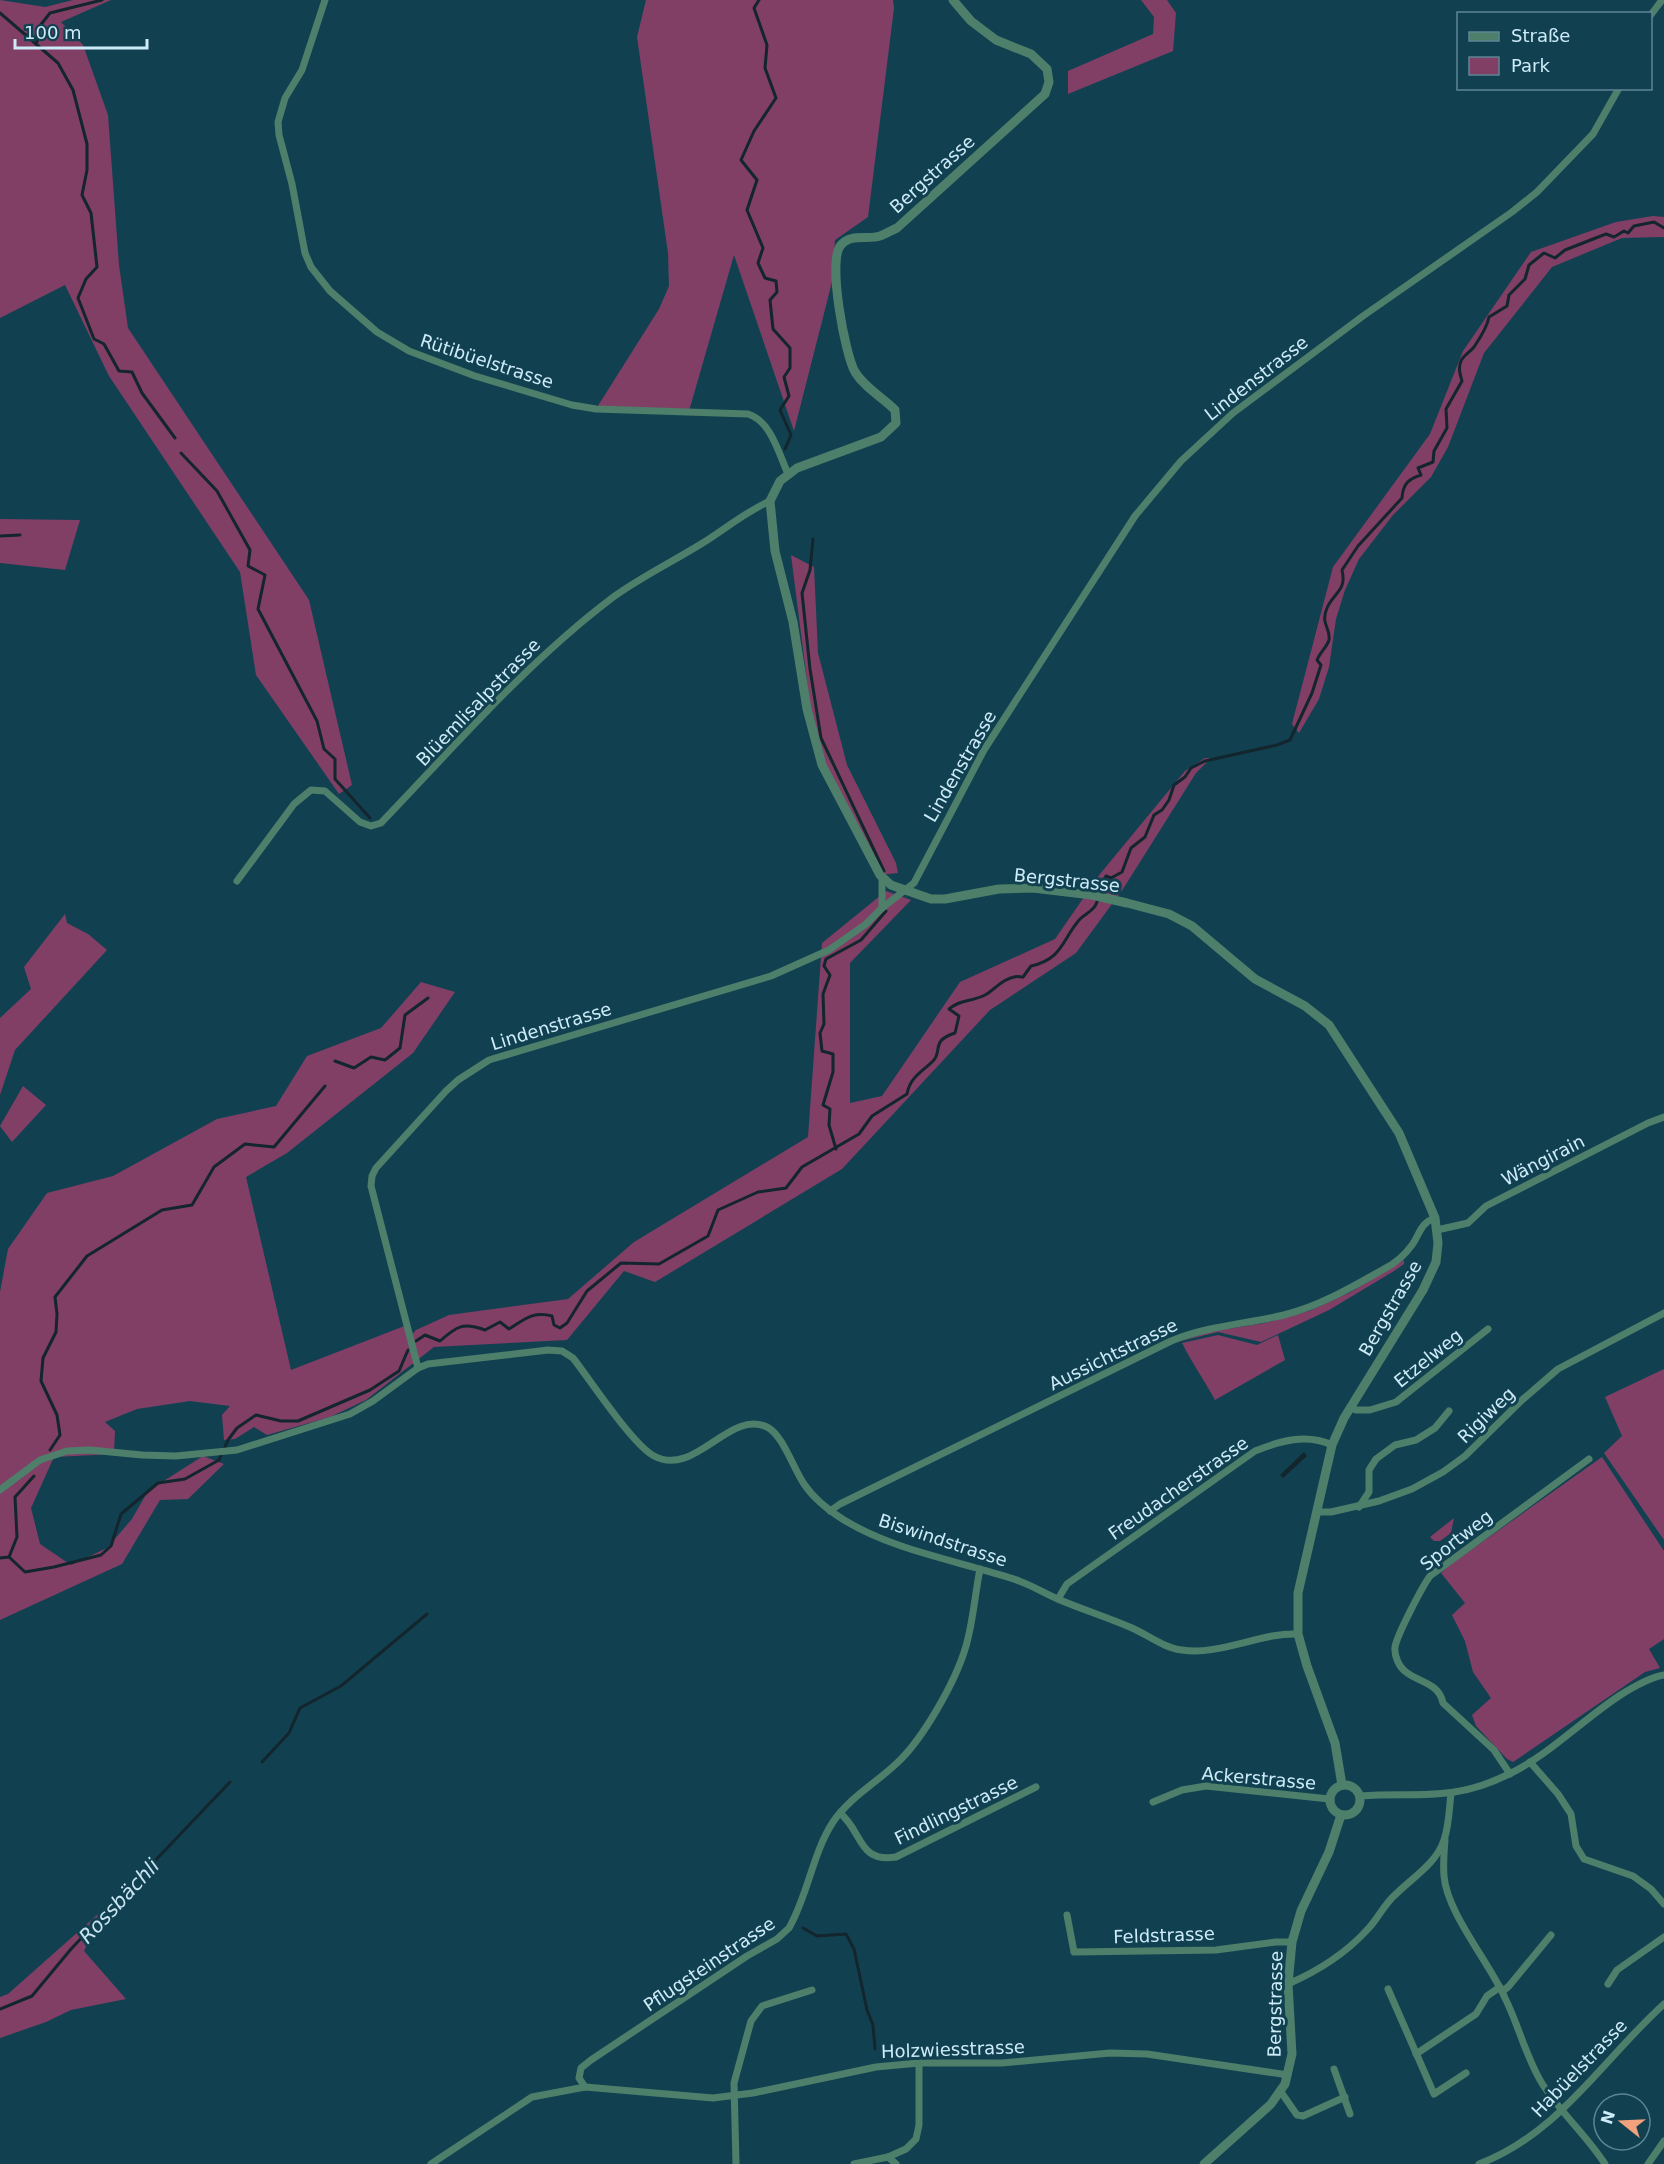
<svg xmlns="http://www.w3.org/2000/svg" width="1664" height="2164" viewBox="0 0 1664 2164" font-family="'DejaVu Sans',sans-serif">
	<style>
		.green { fill: #813f66 }
		.water { fill: #13252d }
		.lines { fill: none; stroke-linecap: round; stroke-linejoin: round }
		.stream { stroke: #13252d; stroke-width: 3 }
		.minor { stroke: #4e7f6a; stroke-width: 7 }
		.tertiary { stroke: #4e7f6a; stroke-width: 9 }
		.labels { text-anchor: middle; dominant-baseline: central; stroke-width: 6; stroke-linejoin: round; paint-order: stroke }
		.street-label { font-size: 18px; fill: #ceebf8; stroke: #114151 }
		.water-label { font-size: 20px; font-style: italic; fill: #cbe6f2; stroke: #114151 }
	</style>
	<rect width="100%" height="100%" fill="#114151"/>
	<g class="green">
		<polygon points="0,0 45,7 73,0 111,0 61,22 83,45 108,115 119,265 128,328 309,600 352,785 339,794 256,675 240,572 109,376 65,285 0,318"/>
		<polygon points="646,0 893,0 894,8 868,217 835,240 833,278 794,431 734,255 689,411 596,409 659,309 669,286 668,253 637,37"/>
		<polygon points="1141,0 1167,0 1176,13 1173,51 1068,94 1068,71 1153,34 1154,17"/>
		<polygon points="1653,216 1664,217 1664,237 1622,238 1552,267 1484,353 1448,447 1431,477 1393,515 1359,559 1345,590 1336,619 1329,667 1319,699 1299,733 1292,724 1333,567 1430,434 1463,351 1531,252 1616,222"/>
		<polygon points="0,519 80,520 65,570 0,563"/>
		<polygon points="791,555 814,567 818,653 847,765 896,863 898,873 880,875 834,791 812,720"/>
		<polygon points="1205,758 1211,758 1196,773 1123,889 1076,953 990,1010 842,1169 655,1282 624,1271 567,1340 434,1347 366,1400 330,1417 267,1435 254,1427 235,1439 224,1440 222,1415 230,1406 190,1401 137,1409 105,1422 115,1431 114,1454 54,1457 31,1508 40,1544 71,1565 107,1548 132,1519 148,1491 203,1456 224,1464 188,1499 160,1500 122,1564 0,1620 0,1292 8,1249 47,1193 113,1176 217,1119 276,1106 307,1056 381,1028 421,982 455,992 413,1053 287,1153 246,1177 291,1370 407,1325 410,1336 416,1330 449,1315 568,1299 634,1242 808,1137 822,943 886,891 911,900 850,963 850,1103 882,1096 960,982 1055,939 1100,874 1185,771"/>
		<polygon points="65,914 67,923 88,934 107,950 15,1050 0,1095 0,1018 31,989 24,967"/>
		<polygon points="23,1086 46,1105 12,1142 0,1126"/>
		<polygon points="1404,1260 1404,1264 1394,1271 1329,1310 1261,1342 1218,1332 1181,1341 1208,1332 1265,1323 1309,1311 1349,1293"/>
		<path d="M 1218,1335 L 1257,1345 L 1278,1335 L 1285,1360 L 1215,1400 C 1205,1381 1192,1363 1182,1343 Z"/>
		<polygon points="1664,1369 1664,1540 1604,1453 1622,1436 1605,1397"/>
		<polygon points="1602,1457 1664,1551 1664,1639 1649,1649 1660,1668 1645,1672 1513,1762 1507,1759 1476,1726 1472,1715 1491,1698 1473,1672 1465,1641 1452,1615 1465,1603 1441,1573 1447,1567"/>
		<polygon points="1454,1518 1451,1533 1440,1541 1434,1541 1430,1537"/>
		<polygon points="106,1907 84,1951 126,1999 71,2010 46,2022 0,2038 0,1997 8,1994"/>
	</g>
	<polygon class="water" points="1304,1452 1307,1456 1283,1478 1280,1475"/>
	<g class="lines">
		<g class="stream">
			<polyline points="759,0 754,8 767,45 765,68 776,98 754,131 741,160 757,180 747,210 763,248 758,263 765,278 776,281 777,292 770,300 773,329 790,348 790,368 784,377 789,396 780,410 791,435 785,449"/>
			<polyline points="0,13 58,63 73,90 87,144 87,170 82,195 91,213 97,267 86,279 78,298 94,339 104,344 119,371 132,372 142,393 175,438"/>
			<polyline points="37,42 39,27 50,13 102,0"/>
			<polyline points="181,453 217,491 250,550 248,566 265,575 258,609 317,721 324,749 335,759 335,779 370,818"/>
			<polyline points="0,536 20,535"/>
			<polyline points="813,539 810,570 802,593 810,669 821,738 884,871"/>
			<polyline points="335,1061 354,1068 371,1057 385,1060 400,1048 405,1015 428,998"/>
			<polyline points="836,1149 829,1125 830,1109 823,1105 833,1072 833,1054 822,1051 820,1033 824,1024 823,994 830,975 824,966 826,959 861,940 886,911"/>
			<path d="M 416,1341 L 425,1335 L 440,1341 C 457,1326 463,1322 485,1330 L 500,1322 L 509,1329 C 525,1319 533,1311 552,1316 L 554,1325 L 560,1328 L 567,1323 L 587,1291 L 621,1263 L 659,1264 L 708,1236 L 718,1210 L 758,1192 L 786,1188 L 802,1167 L 859,1134 L 872,1116 L 907,1094 C 910,1077 922,1072 933,1061 C 943,1051 930,1041 955,1033 L 959,1016 L 949,1009 C 961,999 971,1002 985,995 C 994,990 1002,979 1014,977 C 1017,976 1020,977 1023,977 L 1031,966 C 1063,959 1062,939 1080,919 C 1085,914 1091,912 1095,906 C 1101,896 1100,885 1106,876 L 1111,878 L 1122,872 L 1131,848 L 1145,837 L 1154,815 L 1162,810 L 1169,800 L 1174,785 L 1185,777 L 1191,768 L 1205,761 L 1277,745 L 1290,740 L 1312,693 L 1321,665 L 1317,660 C 1320,652 1327,647 1329,640 C 1331,628 1320,624 1327,608 C 1334,592 1347,591 1342,570 L 1358,546 L 1402,498 C 1403,484 1408,479 1421,475 L 1418,468 L 1433,462 L 1434,451 L 1447,428 L 1446,409 L 1462,381 C 1460,374 1458,368 1461,361 C 1463,356 1470,352 1474,347 C 1480,338 1487,328 1489,317 L 1507,306 L 1509,295 L 1525,279 L 1529,265 L 1544,253 L 1555,258 L 1565,250 L 1606,234 L 1614,237 L 1624,231 L 1628,233 L 1634,226 L 1654,222 L 1664,228"/>
			<polyline points="50,1450 60,1435 57,1415 41,1381 43,1358 56,1332 57,1314 55,1297 87,1256 162,1210 192,1205 214,1167 245,1144 274,1147 325,1086"/>
			<polyline points="9,1557 17,1537 15,1497 34,1476"/>
			<polyline points="0,1558 9,1557 25,1572 54,1567 101,1555 111,1546 121,1514 158,1483 185,1479 219,1460 228,1440 237,1428 256,1415 281,1421 298,1421 370,1390 399,1371 408,1350"/>
			<polyline points="262,1762 289,1733 300,1708 341,1686 427,1614"/>
			<polyline points="803,1928 817,1936 846,1934 854,1949 867,2010 873,2025 875,2049"/>
			<polyline points="0,2009 32,1996 71,1949 230,1782"/>
		</g>
		<g class="minor">
			<path d="M 325,0 L 302,70 L 285,98 L 278,122 L 279,135 L 292,184 L 305,253 L 311,267 L 330,291 L 377,332 L 409,351 L 475,376 L 572,405 L 596,409 L 748,414 C 771,421 779,454 788,474"/>
			<polyline points="1650,16 1662,0"/>
			<path d="M 237,881 L 294,804 L 311,790 L 325,791 L 360,822 L 371,826 L 381,823 C 455,746 525,664 612,598 C 639,578 672,562 701,544 C 724,530 745,512 770,501"/>
			<polyline points="882,908 882,878"/>
			<polyline points="1437,1230 1468,1223 1486,1206 1648,1123 1664,1117"/>
			<polyline points="418,1368 371,1186 372,1176 376,1168 446,1091 458,1080 489,1060 771,976 829,950 866,924 882,908 914,883 984,750 1135,516 1181,461 1233,413 1363,316 1512,212 1537,192 1593,134 1619,88"/>
			<polyline points="1350,1407 1356,1410 1370,1410 1396,1402 1488,1329"/>
			<path d="M 0,1490 L 40,1460 L 67,1451 L 90,1450 L 142,1455 L 176,1456 L 237,1450 L 350,1414 L 373,1401 L 418,1368 L 428,1364 L 548,1350 L 562,1351 L 573,1358 C 591,1381 632,1444 654,1456 C 695,1478 729,1409 767,1427 C 783,1435 793,1468 804,1484 C 814,1499 828,1510 844,1520 C 885,1545 934,1556 980,1569 C 993,1573 1007,1576 1019,1581 C 1033,1586 1046,1594 1060,1600 C 1084,1610 1109,1618 1132,1628 C 1148,1635 1164,1648 1182,1650 C 1219,1656 1262,1632 1298,1634"/>
			<polyline points="1359,1507 1369,1492 1369,1470 1376,1459 1395,1445 1416,1440 1435,1428 1449,1411"/>
			<path d="M 830,1511 L 840,1504 L 1171,1341 C 1207,1326 1246,1324 1284,1315 C 1320,1306 1352,1287 1384,1269 C 1396,1263 1404,1256 1412,1245 C 1420,1234 1420,1223 1435,1218"/>
			<polyline points="1317,1512 1331,1512 1379,1501 1412,1489 1443,1472 1465,1456 1522,1400 1558,1369 1664,1313"/>
			<path d="M 1058,1599 L 1067,1584 L 1255,1451 C 1280,1441 1306,1433 1332,1445"/>
			<polyline points="1530,1762 1558,1794 1571,1814 1576,1846 1584,1859 1633,1876 1651,1889 1664,1904"/>
			<path d="M 1510,1774 L 1494,1750 L 1443,1703 C 1439,1683 1420,1683 1406,1672 C 1399,1667 1394,1656 1395,1647 C 1397,1635 1422,1587 1430,1576 L 1589,1459"/>
			<path d="M 1360,1796 C 1417,1792 1452,1802 1507,1775 C 1548,1756 1581,1721 1619,1696 C 1633,1687 1648,1678 1664,1675"/>
			<polyline points="1153,1802 1182,1790 1206,1786 1329,1799"/>
			<path d="M 840,1813 C 863,1832 858,1863 896,1857 L 1036,1787"/>
			<path d="M 1445,1840 C 1444,1852 1443,1864 1444,1876 C 1447,1913 1489,1962 1505,1998 C 1519,2026 1526,2058 1543,2085 C 1561,2113 1587,2136 1605,2164"/>
			<polyline points="1067,1915 1074,1952 1216,1950 1276,1942 1292,1942"/>
			<path d="M 1288,1984 C 1318,1971 1345,1954 1367,1930 C 1378,1919 1384,1904 1396,1894 C 1413,1877 1436,1864 1444,1840 C 1449,1826 1449,1809 1451,1794"/>
			<polyline points="1608,1984 1617,1970 1664,1937"/>
			<polyline points="1388,1989 1434,2094 1466,2073"/>
			<polyline points="1503,1991 1509,1986 1551,1935"/>
			<polyline points="1416,2054 1476,2014 1487,1996 1500,1987"/>
			<polyline points="1334,2069 1350,2114"/>
			<path d="M 585,2087 L 579,2078 L 581,2068 L 591,2060 L 747,1956 L 777,1939 L 789,1928 C 808,1895 813,1852 833,1822 C 849,1798 876,1783 897,1763 C 923,1739 956,1681 966,1646 C 973,1622 975,1594 980,1569"/>
			<polyline points="1281,2092 1297,2115 1303,2116 1345,2097"/>
			<polyline points="888,2157 896,2164"/>
			<polyline points="431,2164 532,2097 585,2087 713,2098 753,2093 876,2067 919,2063 1002,2063 1110,2053 1147,2054 1288,2075"/>
			<polyline points="736,2164 734,2083 751,2021 762,2006 812,1990"/>
			<polyline points="854,2164 888,2157 906,2149 916,2139 919,2125 919,2063"/>
			<path d="M 1479,2164 C 1559,2134 1603,2059 1664,2004"/>
			<polyline points="1648,2164 1664,2141"/>
		</g>
		<g class="tertiary">
			<path d="M 953,0 L 971,21 L 996,40 L 1031,54 L 1047,69 L 1049,82 L 1045,94 L 897,228 C 892,230 886,234 880,236 C 868,240 851,233 841,245 C 827,259 845,355 855,372 C 865,388 882,397 895,410 L 896,423 L 881,437 L 797,468 L 780,481 L 770,501 L 775,551 L 793,622 L 807,709 L 822,765 L 880,875 L 891,885 L 931,899 L 945,899 L 999,889 L 1033,888 L 1092,895 L 1127,903 L 1169,914 L 1192,926 L 1255,979 L 1305,1006 L 1329,1025 L 1399,1133 L 1435,1218 L 1438,1243 L 1436,1262 L 1423,1290 L 1344,1418 L 1332,1445 L 1298,1593 L 1298,1634 L 1307,1666 L 1335,1743 L 1342,1785"/>
			<circle cx="1345" cy="1800" r="15"/>
			<polyline points="1204,2164 1271,2104 1285,2084 1292,2054 1288,1984 1292,1942 1301,1911 1329,1852 1341,1815"/>
		</g>
	</g>
	<g class="labels">
		<g class="street-label">
			<text transform="translate(932 174) rotate(-42)">Bergstrasse</text>
			<text transform="translate(487 361) rotate(18)">Rütibüelstrasse</text>
			<text transform="translate(1256 378) rotate(-38)">Lindenstrasse</text>
			<text transform="translate(478 702) rotate(-46)">Blüemlisalpstrasse</text>
			<text transform="translate(960 766) rotate(-60)">Lindenstrasse</text>
			<text transform="translate(1067 880) rotate(6)">Bergstrasse</text>
			<text transform="translate(551 1026) rotate(-17)">Lindenstrasse</text>
			<text transform="translate(1543 1160) rotate(-27)">Wängirain</text>
			<text transform="translate(1390 1308) rotate(-60)">Bergstrasse</text>
			<text transform="translate(1113 1354) rotate(-26)">Aussichtstrasse</text>
			<text transform="translate(1428 1358) rotate(-39)">Etzelweg</text>
			<text transform="translate(1486 1415) rotate(-44)">Rigiweg</text>
			<text transform="translate(1178 1488) rotate(-35)">Freudacherstrasse</text>
			<text transform="translate(943 1540) rotate(18)">Biswindstrasse</text>
			<text transform="translate(1456 1540) rotate(-38)">Sportweg</text>
			<text transform="translate(1259 1778) rotate(5)">Ackerstrasse</text>
			<text transform="translate(956 1810) rotate(-26)">Findlingstrasse</text>
			<text transform="translate(1164 1935) rotate(-2)">Feldstrasse</text>
			<text transform="translate(709 1964) rotate(-34)">Pflugsteinstrasse</text>
			<text transform="translate(1275 2004) rotate(-89)">Bergstrasse</text>
			<text transform="translate(953 2049) rotate(-2)">Holzwiesstrasse</text>
			<text transform="translate(1579 2068) rotate(-46)">Habüelstrasse</text>
		</g>
		<g class="water-label">
			<text transform="translate(119 1901) rotate(-47)">Rossbächli</text>
		</g>
	</g>
	<rect x="1457" y="12" width="195" height="78" fill="#114151" stroke="#5d8594" stroke-width="1.5"/>
	<rect x="1469" y="32" width="30" height="9" fill="#4e7f6a" stroke="#5d8594" stroke-width="1.5"/>
	<text x="1511" y="42" font-size="18" fill="#ceebf8">Straße</text>
	<rect x="1469" y="57" width="30" height="18" fill="#813f66" stroke="#5d8594" stroke-width="1.5"/>
	<text x="1511" y="72" font-size="18" fill="#ceebf8">Park</text>
	<g transform="translate(1622 2122) rotate(288)"><circle r="28" fill="#114151" stroke="#5d8594" stroke-width="1.5"/>
	<path d="M0-4.5L10 22L0 15L-10 22Z" fill="#f1a17c"/>
	<text y="-9" font-size="16" font-weight="bold" text-anchor="middle" fill="#ceebf8">N</text>
	</g>
	<path d="M15 39v9h132v-9" fill="none" stroke="#ceebf8" stroke-width="3"/>
	<text x="24" y="39" font-size="18" fill="#ceebf8" stroke="#114151" stroke-width="4.5" paint-order="stroke">100 m</text>
</svg>
